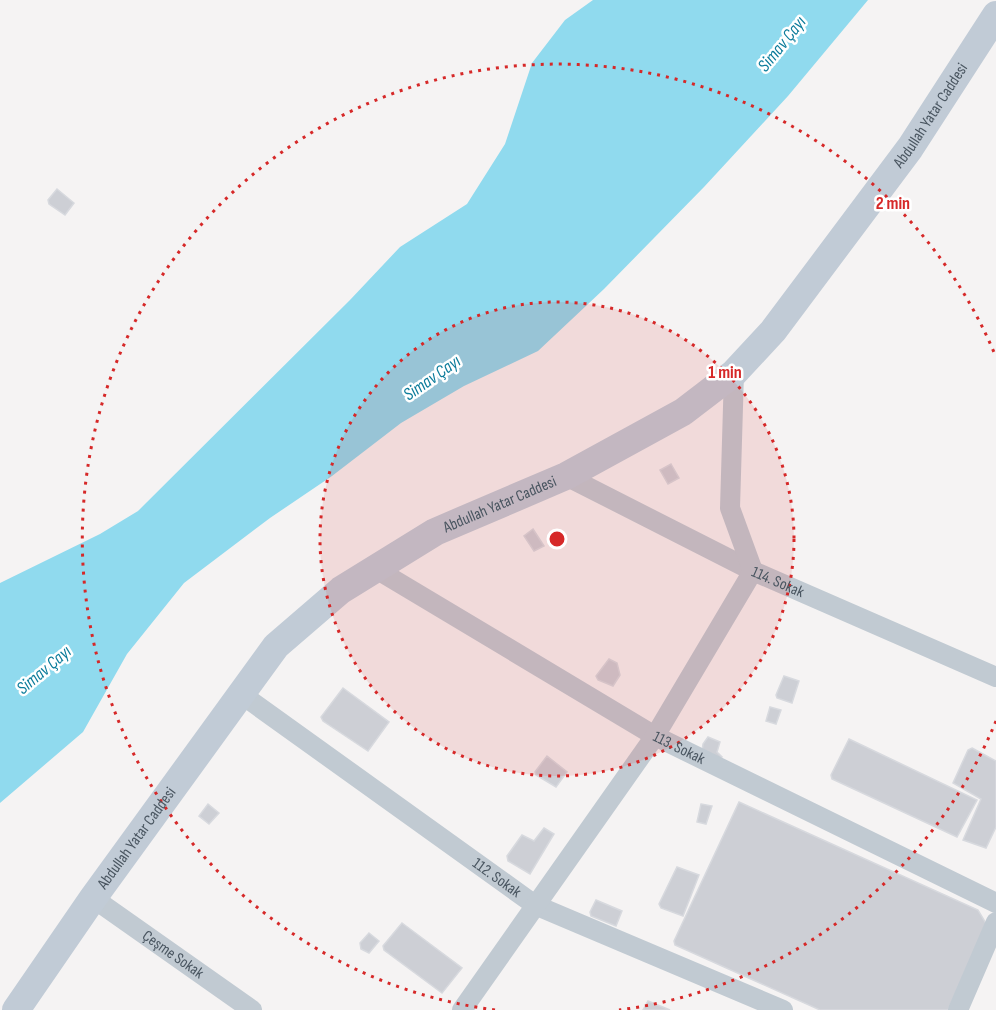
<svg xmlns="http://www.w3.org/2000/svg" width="996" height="1010" viewBox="0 0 996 1010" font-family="'Sofia Sans Condensed',sans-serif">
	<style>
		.water { fill: #90daee }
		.building { fill: #cdcfd5; stroke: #d7d9de; stroke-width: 1.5 }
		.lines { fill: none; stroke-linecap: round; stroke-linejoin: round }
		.street { stroke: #c1cad2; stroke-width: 20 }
		.secondary { stroke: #c1cbd6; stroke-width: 28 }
		.ring { fill: none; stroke: #d62828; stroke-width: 3; stroke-dasharray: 3 6 }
		.labels { text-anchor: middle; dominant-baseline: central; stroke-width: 5; stroke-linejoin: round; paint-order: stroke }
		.street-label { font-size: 16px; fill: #4a5661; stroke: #fff }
		.water-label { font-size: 18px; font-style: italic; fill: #0c7c9b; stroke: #fff }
		.centre { fill: #d62828; stroke: #fff; stroke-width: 3 }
		.ring-label { font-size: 18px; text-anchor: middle; font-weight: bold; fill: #d62828; stroke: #fff; stroke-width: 5; stroke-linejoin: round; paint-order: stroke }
	</style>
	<rect width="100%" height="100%" fill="#f5f3f3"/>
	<polygon class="water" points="593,0 868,0 788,96 704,187 604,289 538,351 464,386 401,423 332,476 270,518 184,583 127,654 83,732 0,803 0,583 100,534 138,511 350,300 400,247 467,204 505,144 532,63 565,20"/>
	<g class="building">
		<polygon points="57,189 74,203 65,215 49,204 48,200"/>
		<polygon points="671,464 679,478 668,484 660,470"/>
		<polygon points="533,529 544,546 534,551 524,536"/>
		<polygon points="609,659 617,663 620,675 613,686 598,680 596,676"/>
		<polygon points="784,676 799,681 792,703 777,698 776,695"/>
		<polygon points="343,688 389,722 368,751 323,721 321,717"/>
		<polygon points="770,707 781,710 776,724 766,721"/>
		<polygon points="708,737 720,742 717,752 722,757 719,759 702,752 703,744"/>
		<polygon points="849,739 977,800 957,837 832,779 831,775"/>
		<polygon points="972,748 996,761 996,827 986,848 963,840 981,799 953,783 968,750"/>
		<polygon points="547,756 567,772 556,787 536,775 535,772"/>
		<polygon points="739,802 978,910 987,925 948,1010 820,1010 675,945 674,941"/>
		<polygon points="208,804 219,813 209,824 199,816"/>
		<polygon points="701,804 712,806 706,824 697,822"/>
		<polygon points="544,828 554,834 530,874 508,861 507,856 522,835 534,841"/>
		<polygon points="677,867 699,875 683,916 661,908 659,904"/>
		<polygon points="596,900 622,911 616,926 591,916 590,912"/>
		<polygon points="402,923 462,968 442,993 384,950 383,946"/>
		<polygon points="369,933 379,941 369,953 361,949 360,943"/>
		<polygon points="648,1001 670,1010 643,1010"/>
	</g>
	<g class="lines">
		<g class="street">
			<path id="s1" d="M 566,476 L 753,571 L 996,677"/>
			<path id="s2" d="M 376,569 L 655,736 L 996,903"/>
			<path id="s3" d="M 241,694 L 535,905 L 783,1010"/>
			<path id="s4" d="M 93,898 L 252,1010"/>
			<polyline points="462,1010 655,736 753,571 730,508 734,373"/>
			<polyline points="958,1010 996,922"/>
		</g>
		<path class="secondary" id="s5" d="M 16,1010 L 93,898 L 276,646 L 341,590 L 435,532 L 566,476 L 683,412 L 734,373 L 773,331 L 910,148 L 996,15"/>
	</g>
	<circle cx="557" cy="539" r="237" fill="#d62828" fill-opacity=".12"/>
	<g class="ring">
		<circle cx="557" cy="539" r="237"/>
		<path d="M996 721A475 475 0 0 1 619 1010M495 1010A475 475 0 1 1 996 357"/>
	</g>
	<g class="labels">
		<g class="street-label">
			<text stroke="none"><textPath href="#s5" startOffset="1308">Abdullah Yatar Caddesi</textPath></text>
			<text stroke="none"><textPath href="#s5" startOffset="714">Abdullah Yatar Caddesi</textPath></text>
			<text stroke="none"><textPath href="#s1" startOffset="237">114. Sokak</textPath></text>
			<text stroke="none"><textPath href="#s2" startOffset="352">113. Sokak</textPath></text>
			<text stroke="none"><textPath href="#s5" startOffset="210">Abdullah Yatar Caddesi</textPath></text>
			<text stroke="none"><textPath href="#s3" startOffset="315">112. Sokak</textPath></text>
			<text stroke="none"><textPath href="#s4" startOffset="98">Çeşme Sokak</textPath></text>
		</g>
		<g class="water-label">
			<text transform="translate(782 44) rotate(-51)">Simav Çayı</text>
			<text transform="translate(432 378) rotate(-35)">Simav Çayı</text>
			<text transform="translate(44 670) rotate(-40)">Simav Çayı</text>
		</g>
	</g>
	<circle cx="557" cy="539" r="9" class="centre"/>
	<g class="ring-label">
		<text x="893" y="209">2 min</text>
		<text x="725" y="378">1 min</text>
	</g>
</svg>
